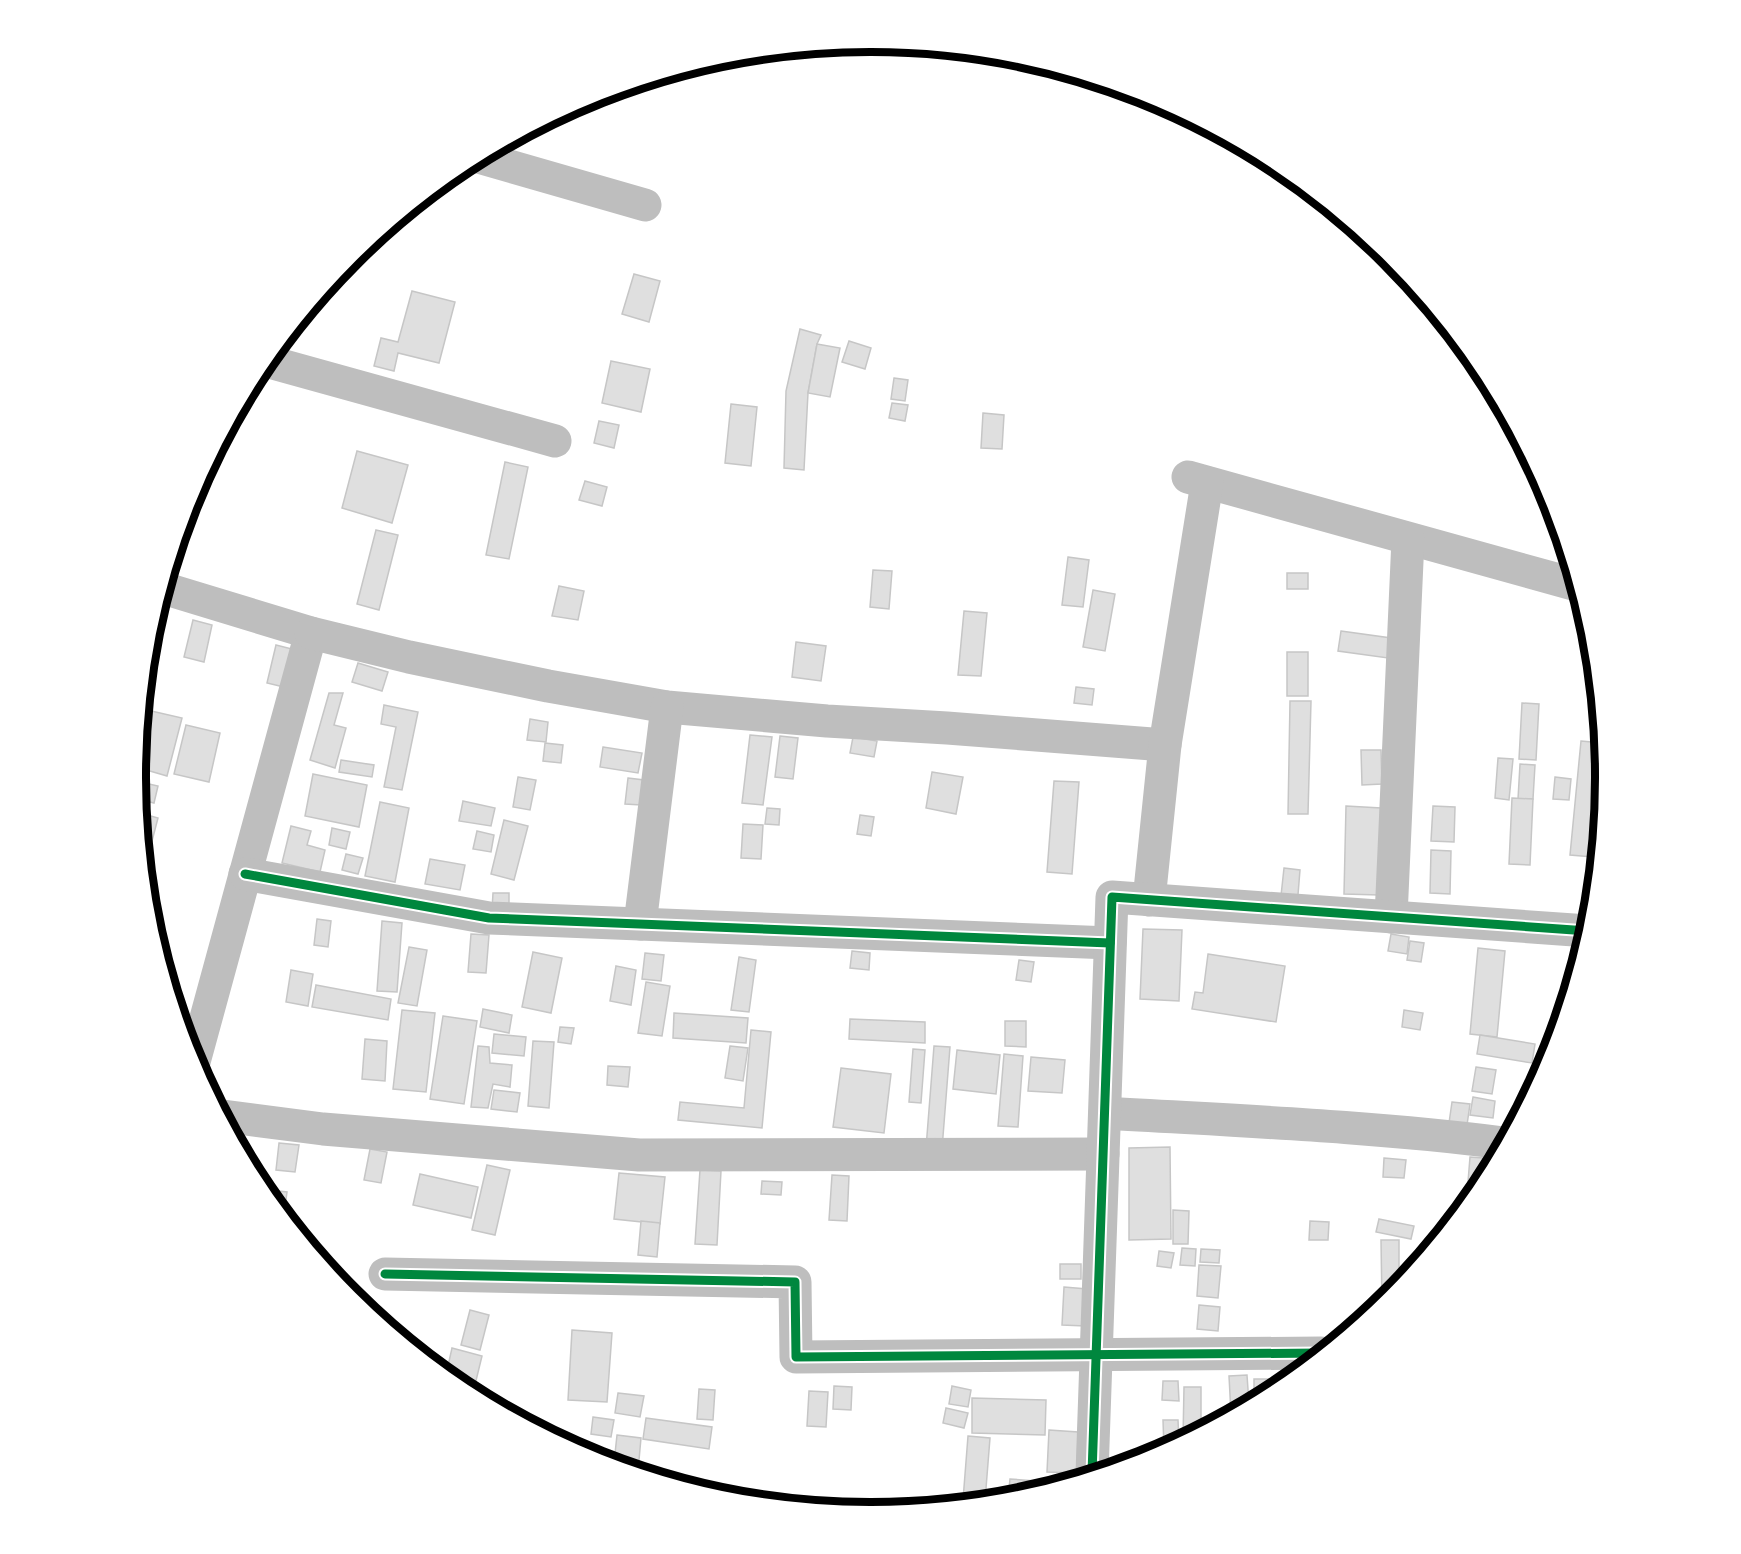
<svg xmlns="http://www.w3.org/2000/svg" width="1741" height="1554" viewBox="0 0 1741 1554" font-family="'Noto Sans',sans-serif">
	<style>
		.building { fill: #dfdfdf; stroke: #c6c6c6; stroke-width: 1.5 }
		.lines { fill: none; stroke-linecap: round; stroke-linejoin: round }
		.minor { stroke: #bebebe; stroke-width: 33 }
		.cycleway-casing { stroke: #fff; stroke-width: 13 }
		.cycleway { stroke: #00873e; stroke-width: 9 }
		.rim { fill: none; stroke: #000; stroke-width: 8 }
	</style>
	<rect width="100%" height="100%" fill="#fff"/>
	<g class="building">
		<polygon points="634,274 660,281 649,322 622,314"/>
		<polygon points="412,291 455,302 439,363 398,353 394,371 374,366 381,338 398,342"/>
		<polygon points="800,329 821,335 817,344 808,393 804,470 784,468 786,391"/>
		<polygon points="849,341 871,348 865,369 842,362"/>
		<polygon points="817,344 840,348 830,397 808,393"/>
		<polygon points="611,361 650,369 641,412 602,403"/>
		<polygon points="894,378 908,380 905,401 891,399"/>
		<polygon points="892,403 908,405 905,421 889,418"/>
		<polygon points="731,404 757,407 751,466 725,463"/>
		<polygon points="983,413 1004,415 1002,449 981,448"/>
		<polygon points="599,421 619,425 614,448 594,443"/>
		<polygon points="357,451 408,465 392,523 342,508"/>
		<polygon points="505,462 528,467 509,559 486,555"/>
		<polygon points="585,481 607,487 602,506 579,500"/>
		<polygon points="376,530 398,535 379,610 357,604"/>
		<polygon points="1068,557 1089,560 1083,607 1062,605"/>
		<polygon points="873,570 892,571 889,609 870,607"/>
		<rect x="1287" y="573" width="21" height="16"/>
		<polygon points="559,586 584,591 578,620 552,616"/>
		<polygon points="1093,590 1115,594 1105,651 1083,647"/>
		<polygon points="964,611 987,613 981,676 958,675"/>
		<polygon points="193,620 212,625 204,662 184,657"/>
		<polygon points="1341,631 1391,638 1388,658 1338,651"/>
		<polygon points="796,642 826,646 821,681 792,677"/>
		<polygon points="276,645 292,649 284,687 267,683"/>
		<rect x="1287" y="652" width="21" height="44"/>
		<polygon points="358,663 388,672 382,691 352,682"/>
		<polygon points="1076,687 1094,689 1092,705 1074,703"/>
		<polygon points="329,693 343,693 334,725 346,728 335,768 310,760"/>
		<polygon points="1290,701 1311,701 1308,814 1288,814"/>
		<polygon points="1522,703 1539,704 1536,760 1519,759"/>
		<polygon points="384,705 418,712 402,790 384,787 396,727 381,724"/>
		<polygon points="147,710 182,718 167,776 136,767 139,740"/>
		<polygon points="530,719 548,722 546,742 527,740"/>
		<polygon points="186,725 220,733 209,782 174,774"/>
		<polygon points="750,735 772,737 763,805 742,803"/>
		<polygon points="780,736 798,738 793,779 775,777"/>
		<polygon points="853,737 877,741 874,757 850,753"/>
		<polygon points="1581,741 1602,743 1603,756 1593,857 1570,855"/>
		<polygon points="545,743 563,745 561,763 543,761"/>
		<polygon points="603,747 642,753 638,773 600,767"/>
		<polygon points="1361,750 1381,750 1382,784 1362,785"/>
		<polygon points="1498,758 1513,759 1509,800 1495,798"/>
		<polygon points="341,760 374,765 372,777 339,772"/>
		<polygon points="1520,764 1535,765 1533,799 1518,799"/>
		<polygon points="932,772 963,777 956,814 926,808"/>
		<polygon points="313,774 367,785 359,827 305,816"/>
		<polygon points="518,777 536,780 530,810 513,807"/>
		<polygon points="1555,777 1571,779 1569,800 1553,799"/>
		<polygon points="628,778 644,780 641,805 625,804"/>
		<polygon points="136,781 158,786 154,803 138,799"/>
		<polygon points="1054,781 1079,782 1072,874 1047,872"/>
		<polygon points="1512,798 1533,799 1530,865 1509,864"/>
		<polygon points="463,801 495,808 491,826 459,821"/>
		<polygon points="380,802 409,808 395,882 365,876"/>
		<polygon points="1346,806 1381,808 1379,895 1344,894"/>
		<polygon points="1433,806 1455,807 1454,842 1431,841"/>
		<polygon points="767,808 780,809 779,825 765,824"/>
		<polygon points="140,813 158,818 152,841 142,838"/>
		<polygon points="860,815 874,817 871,836 857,834"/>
		<polygon points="504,820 528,826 514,880 491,874"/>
		<polygon points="743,824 763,825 761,859 741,858"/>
		<polygon points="291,826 311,831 307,845 325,850 320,872 282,863"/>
		<polygon points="332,828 350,832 346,849 329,845"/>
		<polygon points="477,831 494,835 491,852 473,849"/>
		<polygon points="1431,850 1451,851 1450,894 1430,893"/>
		<polygon points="346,854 363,858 358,874 342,870"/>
		<polygon points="430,859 465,865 460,890 425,884"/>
		<polygon points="1284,868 1300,870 1297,907 1280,905"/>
		<polygon points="493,893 509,893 509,911 492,910"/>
		<polygon points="317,919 331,921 328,947 314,945"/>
		<polygon points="382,921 402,923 397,992 377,991"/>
		<polygon points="1143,929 1182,930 1179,1001 1140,999"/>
		<polygon points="471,934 489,935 486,973 468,972"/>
		<polygon points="1391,934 1409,937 1407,954 1388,951"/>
		<polygon points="1410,941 1424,943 1421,962 1407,960"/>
		<polygon points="409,947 427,950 417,1006 398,1003"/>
		<polygon points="1478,948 1505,951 1497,1037 1470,1034"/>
		<polygon points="852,951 870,953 869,970 850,968"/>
		<polygon points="533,952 562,958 551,1013 522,1007"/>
		<polygon points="645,953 664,955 661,981 642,979"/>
		<polygon points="1208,954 1285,966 1276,1022 1192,1009 1195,992 1203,993"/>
		<polygon points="739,957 756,960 749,1012 731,1010"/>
		<polygon points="1019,960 1034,962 1031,982 1016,980"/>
		<polygon points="616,966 636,970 631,1005 610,1001"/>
		<polygon points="291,970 313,974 308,1006 286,1002"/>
		<polygon points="646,982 670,986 662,1036 638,1033"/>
		<polygon points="316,985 391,999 388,1020 312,1007"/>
		<polygon points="483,1009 512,1015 509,1033 480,1027"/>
		<polygon points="402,1010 435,1013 426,1092 393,1089"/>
		<polygon points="1404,1010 1423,1013 1420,1030 1402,1027"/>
		<polygon points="674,1013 748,1018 746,1043 673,1038"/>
		<polygon points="443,1016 477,1021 464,1104 430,1099"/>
		<polygon points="850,1019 925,1022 925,1043 849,1039"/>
		<polygon points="1005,1021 1026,1021 1026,1047 1005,1046"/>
		<polygon points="560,1027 574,1028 571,1044 558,1042"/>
		<polygon points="751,1030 771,1032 762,1128 678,1120 680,1102 744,1108"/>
		<polygon points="494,1034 526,1037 524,1056 492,1053"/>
		<polygon points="1480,1035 1535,1044 1532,1063 1477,1054"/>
		<polygon points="365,1039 387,1041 385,1081 362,1079"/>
		<polygon points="533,1041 554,1042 549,1108 528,1106"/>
		<polygon points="478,1046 489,1047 490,1063 512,1065 510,1087 493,1084 488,1108 471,1107"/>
		<polygon points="730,1046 748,1048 743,1081 725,1078"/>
		<polygon points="934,1046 950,1047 942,1149 926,1148"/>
		<polygon points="913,1049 925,1050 921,1103 909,1102"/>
		<polygon points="957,1050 1000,1055 996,1094 953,1089"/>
		<polygon points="1004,1054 1023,1056 1018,1127 998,1126"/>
		<polygon points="1031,1057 1065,1060 1062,1093 1028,1091"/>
		<polygon points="1535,1062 1547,1064 1538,1080 1532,1079"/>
		<polygon points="608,1066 630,1067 628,1087 607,1085"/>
		<polygon points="1476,1067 1496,1070 1492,1094 1472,1091"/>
		<polygon points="841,1068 891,1074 884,1133 833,1127"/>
		<polygon points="494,1090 520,1093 517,1112 491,1109"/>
		<polygon points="1473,1097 1495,1101 1493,1118 1470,1115"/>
		<polygon points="1452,1102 1470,1104 1467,1125 1449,1123"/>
		<polygon points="279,1143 299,1145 295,1172 276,1170"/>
		<polygon points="1170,1147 1171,1239 1129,1240 1129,1148"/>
		<polygon points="370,1149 387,1152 381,1183 364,1180"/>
		<polygon points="1470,1157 1496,1159 1483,1183 1468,1182"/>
		<polygon points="1384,1158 1406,1160 1404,1178 1383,1177"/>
		<polygon points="487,1165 510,1170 495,1235 472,1230"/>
		<polygon points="700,1170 721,1171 717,1245 695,1244"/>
		<polygon points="619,1173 665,1177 660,1224 614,1219"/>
		<polygon points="420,1174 478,1187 471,1218 413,1205"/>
		<polygon points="832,1175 849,1176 847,1221 829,1220"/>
		<polygon points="762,1181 782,1182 781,1195 761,1194"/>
		<polygon points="270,1190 287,1192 284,1215 269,1197"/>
		<polygon points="1173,1210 1189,1211 1188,1244 1173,1244"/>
		<polygon points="1379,1219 1414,1226 1411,1239 1376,1232"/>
		<polygon points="641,1221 660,1223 657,1257 638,1255"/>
		<polygon points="1310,1221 1329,1222 1328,1240 1309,1240"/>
		<polygon points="1381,1240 1399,1240 1399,1285 1390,1297 1382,1304"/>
		<polygon points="1182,1248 1196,1249 1195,1266 1180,1265"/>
		<polygon points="1201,1249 1220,1250 1219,1263 1200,1262"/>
		<polygon points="1159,1251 1174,1253 1171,1268 1157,1266"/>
		<rect x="1060" y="1264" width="21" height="15"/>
		<polygon points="1199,1265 1221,1266 1218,1298 1197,1296"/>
		<polygon points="1064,1287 1087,1289 1085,1326 1062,1325"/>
		<polygon points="1199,1305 1220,1307 1218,1331 1197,1329"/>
		<polygon points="470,1310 489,1315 480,1350 461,1345"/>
		<polygon points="572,1330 612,1333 607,1402 568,1400"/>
		<polygon points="452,1348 482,1356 473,1393 462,1388 446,1375"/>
		<polygon points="1247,1375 1249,1404 1231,1414 1229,1376"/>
		<polygon points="1254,1379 1272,1379 1273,1391 1254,1401"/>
		<polygon points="1163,1381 1178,1381 1179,1401 1162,1400"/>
		<polygon points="834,1386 852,1387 851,1410 833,1409"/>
		<polygon points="952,1386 971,1390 968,1407 949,1404"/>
		<polygon points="1184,1387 1201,1387 1201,1430 1185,1438 1183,1438"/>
		<polygon points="699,1389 715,1390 713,1420 697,1419"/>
		<polygon points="809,1391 828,1392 826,1427 807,1426"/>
		<polygon points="618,1393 644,1396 640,1417 615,1413"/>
		<polygon points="972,1398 1046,1400 1045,1435 972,1433"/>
		<polygon points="946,1408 968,1413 964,1428 943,1423"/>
		<polygon points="593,1417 614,1420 611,1437 591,1434"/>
		<polygon points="646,1418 712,1427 709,1449 643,1439"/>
		<polygon points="1163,1420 1178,1420 1179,1442 1164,1450"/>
		<polygon points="1049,1430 1078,1432 1077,1473 1047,1472"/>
		<polygon points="617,1435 641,1438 638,1471 614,1463"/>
		<polygon points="968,1436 990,1438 985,1501 963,1500"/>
		<polygon points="1010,1479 1063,1483 1008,1498"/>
	</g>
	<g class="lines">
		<g class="minor">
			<polyline points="478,157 645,205"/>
			<polyline points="266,361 555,441"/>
			<polyline points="1188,477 1577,585"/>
			<polyline points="163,588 311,633 194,1062"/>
			<polyline points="311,633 409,657 548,686 667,707 827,721 947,728 1165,745"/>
			<polyline points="245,874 489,918 1110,943"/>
			<polyline points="1149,900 1165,745 1207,483"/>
			<polyline points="1391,917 1408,539"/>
			<polyline points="640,924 667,707"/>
			<path d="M 1105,1113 C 1238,1121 1372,1126 1504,1143"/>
			<polyline points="223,1116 323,1129 639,1155 1103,1154"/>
			<polyline points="385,1274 795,1282 796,1357 1321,1353"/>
			<polyline points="1092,1474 1112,897 1588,931"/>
		</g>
		<defs>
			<g id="cycleway">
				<polyline points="245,874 489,918 1110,943"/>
				<polyline points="385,1274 795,1282 796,1357 1321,1353"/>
				<polyline points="1092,1474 1112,897 1588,931"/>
			</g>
		</defs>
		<use href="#cycleway" class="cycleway-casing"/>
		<use href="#cycleway" class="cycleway"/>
	</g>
	<path d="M0 0H1741V1554H0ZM870 52H871A724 724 0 0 1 1595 776V778A724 724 0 0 1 871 1502H870A724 724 0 0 1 146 778V776A724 724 0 0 1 870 52Z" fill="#fff" fill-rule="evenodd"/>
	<path class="rim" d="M870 52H871A724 724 0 0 1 1595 776V778A724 724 0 0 1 871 1502H870A724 724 0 0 1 146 778V776A724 724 0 0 1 870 52Z"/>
</svg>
